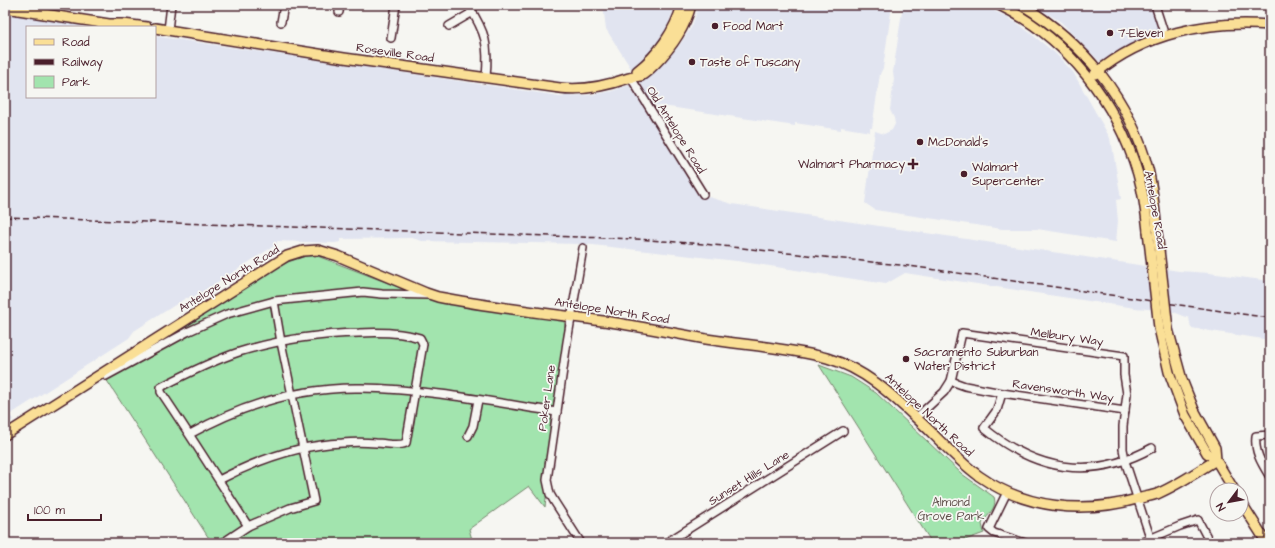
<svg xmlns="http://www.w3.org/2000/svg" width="1275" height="548" viewBox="0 0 1275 548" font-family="'Architects Daughter',sans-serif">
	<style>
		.built { fill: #e1e4f0 }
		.green { fill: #a2e4ae; stroke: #76826c }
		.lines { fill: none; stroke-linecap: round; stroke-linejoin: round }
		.minor-casing { stroke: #4a1f2b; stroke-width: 10 }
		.major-casing { stroke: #4a1f2b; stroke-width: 12 }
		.minor { stroke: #f6f6f2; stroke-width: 7 }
		.major { stroke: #fadf96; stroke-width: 9 }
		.rail { stroke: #4a1f2b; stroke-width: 1.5; stroke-dasharray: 6 3; stroke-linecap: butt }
		.major-bridge-casing { stroke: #4a1f2b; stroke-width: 12; stroke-linecap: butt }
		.major-bridge { stroke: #fadf96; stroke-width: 9 }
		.poi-dot { fill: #4a1f2b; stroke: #f6f6f2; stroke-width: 1.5 }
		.labels { text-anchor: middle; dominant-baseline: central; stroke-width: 3.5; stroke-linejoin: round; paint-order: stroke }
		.poi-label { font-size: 12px; fill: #4a1f2b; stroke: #f6f6f2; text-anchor: start }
		.street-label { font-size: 12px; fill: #4a1f2b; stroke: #f6f6f2 }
		.park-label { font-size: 12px; fill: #60504c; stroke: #f6f6f2 }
	</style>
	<rect width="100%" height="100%" fill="#f6f6f2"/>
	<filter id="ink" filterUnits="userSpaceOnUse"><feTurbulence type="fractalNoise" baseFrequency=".025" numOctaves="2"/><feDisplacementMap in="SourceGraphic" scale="8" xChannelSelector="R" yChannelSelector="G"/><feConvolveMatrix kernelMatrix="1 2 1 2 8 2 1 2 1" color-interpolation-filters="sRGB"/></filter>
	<g filter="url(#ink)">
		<g class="built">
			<polygon points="603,5 675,5 667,28 650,55 632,70 606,29"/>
			<polygon points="699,5 892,5 883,68 880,74 872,128 870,128 870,132 841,127 841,130 795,123 795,126 649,104 640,82 658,69 679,46 692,26"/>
			<polygon points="903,5 981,5 999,13 1020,25 1055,53 1073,72 1110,138 1111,145 1112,145 1121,199 1116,200 1118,221 1116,242 1089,238 1088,237 1037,229 1002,229 875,210 865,203 875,131 884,134 892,130 895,124 894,118 890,110 894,79 893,72"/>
			<polygon points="1033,5 1153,5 1162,33 1134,42 1100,62 1061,22"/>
			<polygon points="5,14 96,27 27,27 27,97 155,97 155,36 560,96 590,95 612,91 629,85 699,194 732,204 1179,271 1209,273 1270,281 1270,340 1191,328 1189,318 1171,311 1135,308 905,273 886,284 737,261 584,244 422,241 412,238 340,239 340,242 335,243 277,241 277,244 195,297 186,298 134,331 129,338 11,414 5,405"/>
			<polygon points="5,407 13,420 5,425"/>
		</g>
		<g class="green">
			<polygon points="312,254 417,294 463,307 564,321 565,327 545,507 529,486 469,529 473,543 212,543 104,376 257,278 288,262"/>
			<path d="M 819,365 L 851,377 L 876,393 L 962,474 L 994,497 C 998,508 986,516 982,524 L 984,533 L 957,543 L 932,543 Z"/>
		</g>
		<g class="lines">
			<defs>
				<g id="minor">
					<path d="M 468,5 C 486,33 489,45 486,78"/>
					<polyline points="1155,5 1165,36"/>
					<polyline points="339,12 340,5"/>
					<polyline points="281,22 284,5"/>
					<polyline points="449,26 473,12"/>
					<polyline points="168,30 171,5"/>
					<polyline points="391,38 396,5"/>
					<polyline points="631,78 703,194"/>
					<polyline points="106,376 187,332 227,314 274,301 363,292 382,294 428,295"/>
					<polyline points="951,381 965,386 1002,393 1125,411"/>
					<path d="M 1002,393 L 997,410 L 984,428 C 1036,471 1092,481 1152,448"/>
					<polyline points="916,418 944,392 951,381 962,333 1124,356 1124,375 1127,394 1123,426 1123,449 1126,464 1152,543"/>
					<path d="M 190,434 C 242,405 301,387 361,388 C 426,389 492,402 557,412"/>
					<path d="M 1270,435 L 1256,436 C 1254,452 1262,464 1270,477"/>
					<polyline points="468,436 473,426 478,400"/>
					<path d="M 219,480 C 257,460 299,445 342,443 C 353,442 365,442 376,443 C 386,443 397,447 406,443 L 423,344 L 420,338 C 401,332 379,332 359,333 C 319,334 278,340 239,352 C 212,361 186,374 161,387 L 161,392 C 191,436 219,481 248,526"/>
					<polyline points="1007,492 989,529 994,533 1025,543"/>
					<polyline points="224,542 248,526 290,508 314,501 281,342 274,301"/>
					<polyline points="581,543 554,501 550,494 547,480 567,342 583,248"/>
					<polyline points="666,543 843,431"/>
					<polyline points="1140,543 1180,526 1198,520 1210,543"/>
				</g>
				<g id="major">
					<path d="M 999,5 C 1067,37 1117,103 1138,174 C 1143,192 1146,211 1148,231"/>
					<path d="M 1022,5 C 1083,42 1130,99 1148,169 C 1153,190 1155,211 1157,232"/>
					<polyline points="5,8 109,24 123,24 147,27"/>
					<path d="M 155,28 L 344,58 L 560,88 C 584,91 606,86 629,78 C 632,77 637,77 641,76 C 646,73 651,68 655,64 C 672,47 685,28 691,5"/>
					<path d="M 637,71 C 658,55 675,31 682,5"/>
					<path d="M 1095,74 C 1144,33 1208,20 1270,25"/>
					<polyline points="1159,328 1169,372 1185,415 1207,453 1216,460 1234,490"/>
					<polyline points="1168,329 1182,380 1194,410 1215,448 1216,460"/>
					<path d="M 5,435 L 279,261 L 287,256 L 303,251 L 318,250 L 338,256 L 426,293 L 438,297 C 495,308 553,314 610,322 C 642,327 674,333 706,339 C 744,345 789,348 827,358 C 869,370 898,401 929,430 C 945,446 961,463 979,476 C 1026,509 1083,514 1137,499 C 1143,497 1151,496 1157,494 C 1178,485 1197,472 1216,460"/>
					<polyline points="1241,502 1267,543"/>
				</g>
			</defs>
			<use href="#minor" class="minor-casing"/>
			<use href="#major" class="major-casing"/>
			<use href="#minor" class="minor"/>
			<use href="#major" class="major"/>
			<polyline class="rail" points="5,217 636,239 704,244 909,266 1270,318"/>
			<defs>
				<g id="major-bridge">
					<polyline points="1148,231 1159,328"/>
					<polyline points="1157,232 1168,329"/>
				</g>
			</defs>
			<use href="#major-bridge" class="major-bridge-casing"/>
			<use href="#major-bridge" class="major-bridge"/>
		</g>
	</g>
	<g class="poi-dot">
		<circle cx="715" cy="26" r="4"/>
		<circle cx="1110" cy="33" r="4"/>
		<circle cx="692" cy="62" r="4"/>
		<circle cx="920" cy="142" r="4"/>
		<path d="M911 158h4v4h4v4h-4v4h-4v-4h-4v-4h4z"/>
		<circle cx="964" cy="174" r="4"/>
		<circle cx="906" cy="359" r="4"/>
	</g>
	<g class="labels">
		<g class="poi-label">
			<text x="723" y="26">Food Mart</text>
			<text x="1118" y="33">7-Eleven</text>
			<text x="700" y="62">Taste of Tuscany</text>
			<text x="928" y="142">McDonald's</text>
			<text x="905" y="164" text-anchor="end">Walmart Pharmacy</text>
			<text x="972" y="167">Walmart<tspan x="972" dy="14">Supercenter</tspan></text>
			<text x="914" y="352">Sacramento Suburban<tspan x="914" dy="14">Water District</tspan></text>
		</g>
		<g class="street-label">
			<text transform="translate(395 53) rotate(8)">Roseville Road</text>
			<text transform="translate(676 130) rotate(58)">Old Antelope Road</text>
			<text transform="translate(1155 210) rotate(80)">Antelope Road</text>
			<text transform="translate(229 279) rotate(-32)">Antelope North Road</text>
			<text transform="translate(612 311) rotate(9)">Antelope North Road</text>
			<text transform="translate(1067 337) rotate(8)">Melbury Way</text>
			<text transform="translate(1063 391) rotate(8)">Ravensworth Way</text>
			<text transform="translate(547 398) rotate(-82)">Poker Lane</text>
			<text transform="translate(929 415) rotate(43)">Antelope North Road</text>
			<text transform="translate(749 478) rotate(-32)">Sunset Hills Lane</text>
		</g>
		<g class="park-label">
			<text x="951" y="502">Almond<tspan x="951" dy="14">Grove Park</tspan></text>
		</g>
	</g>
	<rect width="1275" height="548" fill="none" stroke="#f6f6f2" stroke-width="20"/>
	<rect x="10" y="10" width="1255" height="528" fill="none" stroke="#4a1f2b" stroke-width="1.5" filter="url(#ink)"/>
	<rect x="26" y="26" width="130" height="72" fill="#f6f6f2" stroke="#b1a0a2"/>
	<rect x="34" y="39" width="20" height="6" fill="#fadf96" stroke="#b1a0a2"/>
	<text x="62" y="46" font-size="12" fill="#4a1f2b">Road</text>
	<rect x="34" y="59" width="20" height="6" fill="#4a1f2b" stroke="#b1a0a2"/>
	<text x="62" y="66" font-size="12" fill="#4a1f2b">Railway</text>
	<rect x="34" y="76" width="20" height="12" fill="#a2e4ae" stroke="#b1a0a2"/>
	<text x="62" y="86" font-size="12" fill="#4a1f2b">Park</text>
	<g transform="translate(1229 502) rotate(238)"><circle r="19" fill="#f6f6f2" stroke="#b1a0a2"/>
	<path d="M0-3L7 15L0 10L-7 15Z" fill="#4a1f2b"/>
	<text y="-6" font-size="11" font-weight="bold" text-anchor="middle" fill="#4a1f2b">N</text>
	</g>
	<path d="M28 514v6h73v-6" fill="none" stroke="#4a1f2b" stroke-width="2"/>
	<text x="34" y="514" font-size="12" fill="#4a1f2b" stroke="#f6f6f2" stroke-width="3" paint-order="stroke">100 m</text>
</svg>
